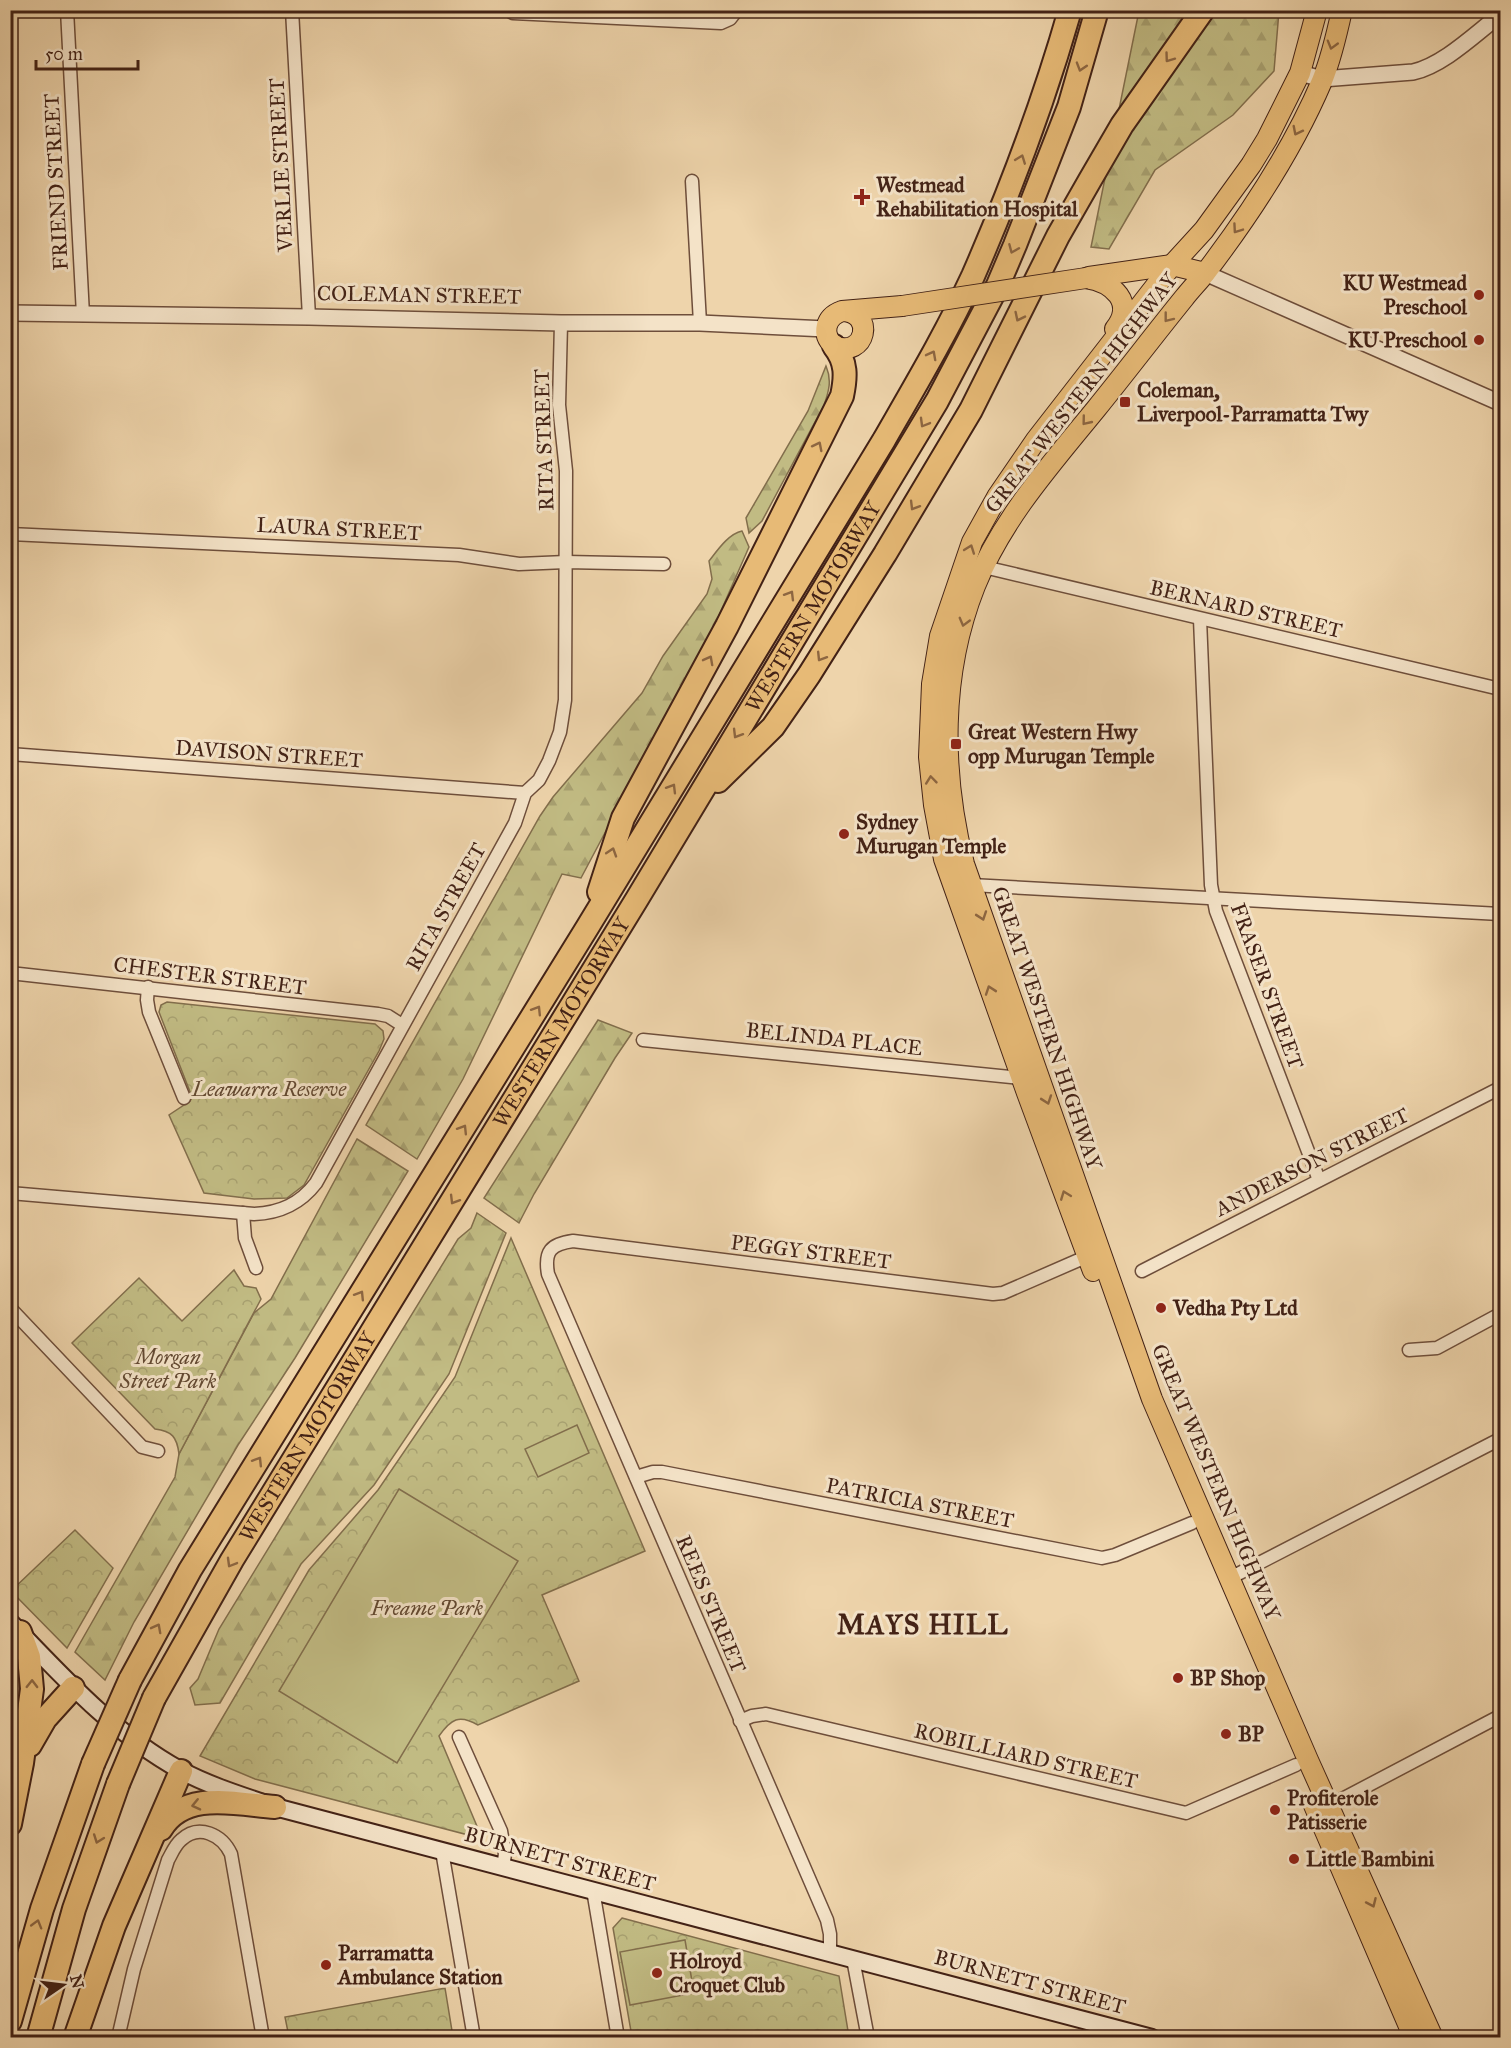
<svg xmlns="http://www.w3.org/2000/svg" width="1511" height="2048" viewBox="0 0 1511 2048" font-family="'IM FELL Great Primer',serif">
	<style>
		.forest { fill: url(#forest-firs); stroke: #826e4c; stroke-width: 1.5 }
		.park { fill: url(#park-crowns); stroke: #826e4c; stroke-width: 1.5 }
		.pitch { fill: #c1bb83; stroke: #826e4c; stroke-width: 1.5 }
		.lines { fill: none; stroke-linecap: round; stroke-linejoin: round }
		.minor-casing { stroke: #6e4e3b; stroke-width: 15 }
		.tertiary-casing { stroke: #6e4e3b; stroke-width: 18 }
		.secondary-casing { stroke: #432216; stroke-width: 20 }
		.trunk-casing { stroke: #432216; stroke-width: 22 }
		.motorway-casing { stroke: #432216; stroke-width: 26 }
		.minor { stroke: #f4e3c8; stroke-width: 12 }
		.tertiary { stroke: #f4e3c8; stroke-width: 15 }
		.secondary { stroke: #f4e3c8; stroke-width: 16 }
		.trunk { stroke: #e7ba76; stroke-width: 20 }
		.motorway { stroke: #e7ba76; stroke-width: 22 }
		.trunk-bridge-casing { stroke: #432216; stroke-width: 22; stroke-linecap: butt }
		.motorway-bridge-casing { stroke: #432216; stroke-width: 26; stroke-linecap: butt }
		.trunk-bridge { stroke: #e7ba76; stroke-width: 20 }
		.motorway-bridge { stroke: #e7ba76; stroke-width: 22 }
		.oneway { stroke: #8d6641 }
		.poi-dot { fill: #8f2418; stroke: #f4e3c8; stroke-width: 2 }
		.labels { text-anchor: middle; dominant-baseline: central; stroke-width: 6; stroke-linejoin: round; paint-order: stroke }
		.street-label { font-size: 21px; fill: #432216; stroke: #f4e3c8 }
		.poi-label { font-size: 21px; font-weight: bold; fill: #432216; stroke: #f4e3c8; text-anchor: start }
		.park-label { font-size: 21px; font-style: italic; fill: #624831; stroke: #f4e3c8 }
		.district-label { font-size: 27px; font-weight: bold; letter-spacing: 1.5px; fill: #432216; stroke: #f4e3c8 }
	</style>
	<defs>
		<pattern id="forest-firs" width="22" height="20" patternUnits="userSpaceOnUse" patternTransform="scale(1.5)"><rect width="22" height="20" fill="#c1bb83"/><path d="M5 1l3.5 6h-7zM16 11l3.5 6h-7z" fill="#a7a070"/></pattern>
		<pattern id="park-crowns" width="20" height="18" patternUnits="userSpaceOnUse" patternTransform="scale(1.5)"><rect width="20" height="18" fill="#c1bb83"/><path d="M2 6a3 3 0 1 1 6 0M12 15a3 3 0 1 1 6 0" fill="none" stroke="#a7a070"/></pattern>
	</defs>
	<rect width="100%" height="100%" fill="#eed4ab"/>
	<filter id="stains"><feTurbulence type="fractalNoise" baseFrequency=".00333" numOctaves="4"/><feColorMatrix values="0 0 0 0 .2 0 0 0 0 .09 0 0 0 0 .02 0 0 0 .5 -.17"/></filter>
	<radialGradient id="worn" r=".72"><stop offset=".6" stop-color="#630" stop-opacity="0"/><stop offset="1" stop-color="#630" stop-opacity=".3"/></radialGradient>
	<g class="forest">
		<polygon points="1139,11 1279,11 1274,71 1233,115 1155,170 1109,249 1091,247"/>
		<path d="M 826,366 C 832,380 829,391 824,405 L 762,521 L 749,533 L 746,518 L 808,411 Z"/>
		<path d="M 742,531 L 749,547 L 713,629 L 581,878 L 562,874 L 463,1079 L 417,1159 L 366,1125 L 540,816 L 553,797 L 642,693 L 663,656 L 707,594 L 712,579 L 709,561 C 717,551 728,534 742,531 Z"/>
		<polygon points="598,1020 632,1033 615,1058 534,1194 519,1223 484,1198"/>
		<polygon points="357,1139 408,1171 295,1358 238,1445 134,1622 105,1680 75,1652 175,1477 179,1454 254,1313 271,1299"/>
		<polygon points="477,1213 506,1233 449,1374 374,1485 301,1564 220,1703 195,1705 190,1688 198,1679 219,1629 458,1239 471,1228"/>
	</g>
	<g class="park">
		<polygon points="167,1002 375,1024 383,1031 384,1039 379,1051 304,1185 287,1198 254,1199 204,1193 169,1115 190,1101 192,1097 159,1012 161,1005"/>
		<path d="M 511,1238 L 645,1551 L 542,1595 L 579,1681 L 478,1725 C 459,1714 451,1719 439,1736 L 479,1831 L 476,1837 L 255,1779 L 200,1756 L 309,1570 L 378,1490 L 455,1377 Z"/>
		<path d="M 234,1270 L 244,1286 L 256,1288 L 261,1299 L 179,1454 C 177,1437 172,1431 155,1429 L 72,1343 L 139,1278 L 182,1321 Z"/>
		<polygon points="75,1530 113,1568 67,1648 11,1591"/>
		<polygon points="622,1918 839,1976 849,2037 632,2037 613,1928"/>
		<polygon points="445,1988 453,2037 289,2037 285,2017"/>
	</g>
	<g class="pitch">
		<polygon points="577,1425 589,1453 538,1477 525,1449"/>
		<polygon points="399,1489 518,1561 397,1763 279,1691"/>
		<polygon points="685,1940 694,1993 630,2005 620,1952"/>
	</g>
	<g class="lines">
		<defs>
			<g id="minor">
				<polyline points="67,10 83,315"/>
				<polyline points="292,10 309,317"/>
				<polyline points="508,10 513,13 721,23 730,19 737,10"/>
				<polyline points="692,181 700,323"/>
				<polyline points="10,534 459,555 519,564 566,562 664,564"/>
				<polyline points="984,567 1500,689"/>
				<polyline points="1200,619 1211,885 1216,911 1319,1180"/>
				<polyline points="10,754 525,793"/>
				<polyline points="971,885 1500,914"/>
				<polyline points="10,973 378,1014 388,1016 402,1025"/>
				<polyline points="148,987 147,1000 149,1012 184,1098"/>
				<polyline points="643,1040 1021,1078"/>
				<path d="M 10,1193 L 254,1214 C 280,1213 300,1204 316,1183 L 515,823 L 525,793 L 539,780 L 549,761 L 560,732 L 565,700 L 566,471 L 559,405 L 561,323"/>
				<polyline points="243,1213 245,1238 256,1268"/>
				<polyline points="1142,1271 1500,1088"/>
				<polyline points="10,1308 142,1447 158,1451"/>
				<polyline points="1409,1350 1437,1348 1500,1314"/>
				<polyline points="636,1477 653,1472 662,1472 1102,1558 1115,1555 1192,1523"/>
				<polyline points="1230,1578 1500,1439"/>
				<polyline points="740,1721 752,1716 766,1714 1186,1813 1296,1765"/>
				<polyline points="459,1737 501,1831 505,1854 503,1867"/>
				<polyline points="1329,1806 1500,1716"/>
				<polyline points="442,1851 474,2038"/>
				<polyline points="593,1890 618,2038"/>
				<path d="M 830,1952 L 830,1934 L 827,1920 L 548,1274 C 544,1251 551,1244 573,1241 L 993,1294 L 1003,1293 L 1088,1256"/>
				<polyline points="853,1959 868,2038"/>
				<path d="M 118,2038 L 134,1969 L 168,1860 C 172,1853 175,1845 181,1840 C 199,1823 222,1835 231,1854 L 263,2038"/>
			</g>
			<g id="tertiary">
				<path d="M 1300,73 L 1322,79 L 1413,72 C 1444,65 1476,33 1500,15"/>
				<polyline points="1205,273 1500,403"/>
				<polyline points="10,313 309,317 561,323 700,323 826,329"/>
			</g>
			<path id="secondary" d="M 10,1622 C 63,1677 113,1733 180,1770 C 210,1786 243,1796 275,1807 L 1152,2038"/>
			<g id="trunk">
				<path d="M 1342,10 C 1337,33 1331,59 1322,81 C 1293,149 1251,213 1206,272 C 1199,281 1191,289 1184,298 C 1154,335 1126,372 1096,409 C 1051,464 1002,519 975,586 C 940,674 941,772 964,864 L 1152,1399 L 1308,1760 L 1433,2038"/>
				<polyline points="1089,277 1172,265 1205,273"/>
				<path d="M 1086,278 C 1113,282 1136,303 1115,329"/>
				<path d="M 842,311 C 876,312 866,359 834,346 C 821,334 825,317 842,311 L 902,306"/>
				<polyline points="1093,1271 1027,1093 944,859 934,805 929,757 932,684 940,636 972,542 997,497 1036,440 1172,265 1204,230 1251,165 1267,139 1300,73 1317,10"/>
				<polyline points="1313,1803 1414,2038"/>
			</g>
			<g id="motorway">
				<polyline points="718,781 773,727 809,675 885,554 971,410 1058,236 1090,180 1122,125 1203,10"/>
				<path d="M 599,892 L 623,818 L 727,626 L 842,396 C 846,377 847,362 834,346"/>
				<path d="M 130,1680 L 190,1570 L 587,928 L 884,440 C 915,386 947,332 973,276 C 1011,189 1044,101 1070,10"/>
				<path id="s1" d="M 154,1698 L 232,1560 L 637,899 L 937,401 L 998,285 L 1015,245 L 1069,107 L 1097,10"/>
				<polyline points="30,1745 45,1719 73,1688"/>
				<polyline points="10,1824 22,1763 32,1689 29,1657 20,1632"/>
				<path d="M 161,1829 C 184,1790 236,1804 275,1807"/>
				<polyline points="10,2021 42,1909 93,1764"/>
				<polyline points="38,2038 74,1909 118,1784"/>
				<polyline points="75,2038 114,1926 181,1771"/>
			</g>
		</defs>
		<use href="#minor" class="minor-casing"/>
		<use href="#tertiary" class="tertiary-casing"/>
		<use href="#secondary" class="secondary-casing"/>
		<use href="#trunk" class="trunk-casing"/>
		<use href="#motorway" class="motorway-casing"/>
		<use href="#minor" class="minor"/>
		<use href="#tertiary" class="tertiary"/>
		<use href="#secondary" class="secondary"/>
		<use href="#trunk" class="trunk"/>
		<use href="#motorway" class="motorway"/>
		<defs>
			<polyline id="trunk-bridge" points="902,306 1086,278"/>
			<g id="motorway-bridge">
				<polyline points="93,1764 130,1680"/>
				<polyline points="118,1784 154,1698"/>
			</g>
		</defs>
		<use href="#trunk-bridge" class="trunk-bridge-casing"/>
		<use href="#motorway-bridge" class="motorway-bridge-casing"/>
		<use href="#trunk-bridge" class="trunk-bridge"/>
		<use href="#motorway-bridge" class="motorway-bridge"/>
	</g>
	<defs><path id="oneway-chevron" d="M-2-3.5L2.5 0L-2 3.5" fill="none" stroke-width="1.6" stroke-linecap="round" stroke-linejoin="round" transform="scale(1.5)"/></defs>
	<g class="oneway">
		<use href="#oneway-chevron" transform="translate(1332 45) rotate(106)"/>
		<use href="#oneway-chevron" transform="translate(1169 58) rotate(126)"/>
		<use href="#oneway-chevron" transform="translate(1081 67) rotate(107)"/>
		<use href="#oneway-chevron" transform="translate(1297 131) rotate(117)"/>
		<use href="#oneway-chevron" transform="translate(1021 159) rotate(-69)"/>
		<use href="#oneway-chevron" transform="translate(1237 229) rotate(125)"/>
		<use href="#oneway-chevron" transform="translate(1013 249) rotate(113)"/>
		<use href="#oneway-chevron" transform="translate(1019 317) rotate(116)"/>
		<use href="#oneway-chevron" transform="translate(1168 318) rotate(128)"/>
		<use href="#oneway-chevron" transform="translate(932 355) rotate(-62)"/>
		<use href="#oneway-chevron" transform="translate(1086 421) rotate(129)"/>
		<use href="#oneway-chevron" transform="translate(924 423) rotate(120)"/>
		<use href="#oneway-chevron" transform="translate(818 446) rotate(-63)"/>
		<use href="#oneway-chevron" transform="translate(914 506) rotate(121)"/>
		<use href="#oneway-chevron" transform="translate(970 549) rotate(-70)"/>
		<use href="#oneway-chevron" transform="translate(790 595) rotate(-59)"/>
		<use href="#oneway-chevron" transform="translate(964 622) rotate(105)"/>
		<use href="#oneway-chevron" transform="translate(821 657) rotate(122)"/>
		<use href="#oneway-chevron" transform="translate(709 660) rotate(-62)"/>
		<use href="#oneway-chevron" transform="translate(737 734) rotate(121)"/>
		<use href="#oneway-chevron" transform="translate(931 780) rotate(-96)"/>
		<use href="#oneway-chevron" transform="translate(672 788) rotate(-59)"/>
		<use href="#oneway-chevron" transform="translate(612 852) rotate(-72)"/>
		<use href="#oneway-chevron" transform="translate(982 916) rotate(71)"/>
		<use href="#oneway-chevron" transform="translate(990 990) rotate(-109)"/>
		<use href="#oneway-chevron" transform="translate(537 1010) rotate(-58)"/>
		<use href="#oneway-chevron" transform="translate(1047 1100) rotate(71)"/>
		<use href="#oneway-chevron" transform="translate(463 1129) rotate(-58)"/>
		<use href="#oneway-chevron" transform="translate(1065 1195) rotate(-111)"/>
		<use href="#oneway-chevron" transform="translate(454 1200) rotate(121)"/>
		<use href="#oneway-chevron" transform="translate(360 1295) rotate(-58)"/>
		<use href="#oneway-chevron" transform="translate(258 1461) rotate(-58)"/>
		<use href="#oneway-chevron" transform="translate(231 1563) rotate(120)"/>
		<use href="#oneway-chevron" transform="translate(157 1628) rotate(-62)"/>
		<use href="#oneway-chevron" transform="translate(32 1684) rotate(-89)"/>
		<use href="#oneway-chevron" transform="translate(196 1805) rotate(167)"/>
		<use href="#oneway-chevron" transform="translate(98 1839) rotate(110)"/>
		<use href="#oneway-chevron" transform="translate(1372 1903) rotate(66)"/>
		<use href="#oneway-chevron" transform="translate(37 1924) rotate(-74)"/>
	</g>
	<g class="poi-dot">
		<path d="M859 188h6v6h6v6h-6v6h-6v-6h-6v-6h6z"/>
		<circle cx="1479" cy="295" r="6"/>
		<circle cx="1479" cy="340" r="6"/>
		<rect x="1119" y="396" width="12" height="12" rx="3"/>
		<rect x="950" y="738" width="12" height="12" rx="3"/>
		<circle cx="844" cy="834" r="6"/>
		<circle cx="1161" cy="1308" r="6"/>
		<circle cx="1178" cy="1678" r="6"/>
		<circle cx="1226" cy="1734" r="6"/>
		<circle cx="1275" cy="1810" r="6"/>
		<circle cx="1294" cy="1859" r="6"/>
		<circle cx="326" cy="1965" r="6"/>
		<circle cx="657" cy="1973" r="6"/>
	</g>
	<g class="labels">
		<g class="street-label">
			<text transform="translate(281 165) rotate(-93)">VERLIE STREET</text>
			<text transform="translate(56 182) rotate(-93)">FRIEND STREET</text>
			<text transform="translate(419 295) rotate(1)">COLEMAN STREET</text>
			<text transform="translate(1081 393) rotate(-52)">GREAT WESTERN HIGHWAY</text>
			<text transform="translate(544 440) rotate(-92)">RITA STREET</text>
			<text transform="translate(339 529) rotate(3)">LAURA STREET</text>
			<text stroke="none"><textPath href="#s1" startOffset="1275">WESTERN MOTORWAY</textPath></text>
			<text transform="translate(1246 609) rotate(13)">BERNARD STREET</text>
			<text transform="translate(269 754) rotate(4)">DAVISON STREET</text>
			<text transform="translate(446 907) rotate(-61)">RITA STREET</text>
			<text transform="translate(210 976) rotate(7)">CHESTER STREET</text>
			<text transform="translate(1267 986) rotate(70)">FRASER STREET</text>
			<text stroke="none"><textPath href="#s1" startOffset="789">WESTERN MOTORWAY</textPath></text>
			<text transform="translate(1047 1028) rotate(71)">GREAT WESTERN HIGHWAY</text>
			<text transform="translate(834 1039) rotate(6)">BELINDA PLACE</text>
			<text transform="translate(1312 1162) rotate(-27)">ANDERSON STREET</text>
			<text transform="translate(811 1252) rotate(7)">PEGGY STREET</text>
			<text stroke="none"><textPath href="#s1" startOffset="303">WESTERN MOTORWAY</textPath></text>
			<text transform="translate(1216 1482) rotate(67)">GREAT WESTERN HIGHWAY</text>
			<text transform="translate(920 1503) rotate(11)">PATRICIA STREET</text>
			<text transform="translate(711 1604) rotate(67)">REES STREET</text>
			<text transform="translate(1026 1756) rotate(13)">ROBILLIARD STREET</text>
			<text transform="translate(560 1859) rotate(15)">BURNETT STREET</text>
			<text transform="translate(1030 1982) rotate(15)">BURNETT STREET</text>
		</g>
		<g class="poi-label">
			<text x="876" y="185">Westmead<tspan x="876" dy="24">Rehabilitation Hospital</tspan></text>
			<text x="1467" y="283" text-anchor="end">KU Westmead<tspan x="1467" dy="24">Preschool</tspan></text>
			<text x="1467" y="340" text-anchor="end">KU Preschool</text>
			<text x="1137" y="390">Coleman,<tspan x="1137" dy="24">Liverpool-Parramatta Twy</tspan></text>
			<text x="968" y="732">Great Western Hwy<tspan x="968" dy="24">opp Murugan Temple</tspan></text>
			<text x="856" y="822">Sydney<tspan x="856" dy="24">Murugan Temple</tspan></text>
			<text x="1173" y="1308">Vedha Pty Ltd</text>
			<text x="1190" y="1678">BP Shop</text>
			<text x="1238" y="1734">BP</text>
			<text x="1287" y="1798">Profiterole<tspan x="1287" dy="24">Patisserie</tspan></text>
			<text x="1306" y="1859">Little Bambini</text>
			<text x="338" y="1953">Parramatta<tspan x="338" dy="24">Ambulance Station</tspan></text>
			<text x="669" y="1961">Holroyd<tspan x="669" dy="24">Croquet Club</tspan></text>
		</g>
		<g class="park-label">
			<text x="269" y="1089">Leawarra Reserve</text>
			<text x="168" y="1357">Morgan<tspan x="168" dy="24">Street Park</tspan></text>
			<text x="427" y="1608">Freame Park</text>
		</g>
		<g class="district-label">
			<text x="923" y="1624">MAYS HILL</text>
		</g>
	</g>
	<rect width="1511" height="2048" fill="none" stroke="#eed4ab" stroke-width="36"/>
	<rect x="12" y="12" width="1487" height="2024" fill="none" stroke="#432216" stroke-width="3"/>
	<rect x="18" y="18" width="1475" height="2012" fill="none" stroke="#432216" stroke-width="1.5"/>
	<g transform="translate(63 1985) rotate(76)" stroke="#f4e3c8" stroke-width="4.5" paint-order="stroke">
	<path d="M0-4.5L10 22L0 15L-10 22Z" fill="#432216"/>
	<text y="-9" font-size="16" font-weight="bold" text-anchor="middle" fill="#432216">N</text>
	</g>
	<path d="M36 60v9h102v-9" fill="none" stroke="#432216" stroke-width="3"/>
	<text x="45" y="60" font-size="18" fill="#432216" stroke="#f4e3c8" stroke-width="4.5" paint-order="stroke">50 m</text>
	<rect width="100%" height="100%" filter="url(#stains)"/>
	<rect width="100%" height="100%" fill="url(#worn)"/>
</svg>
